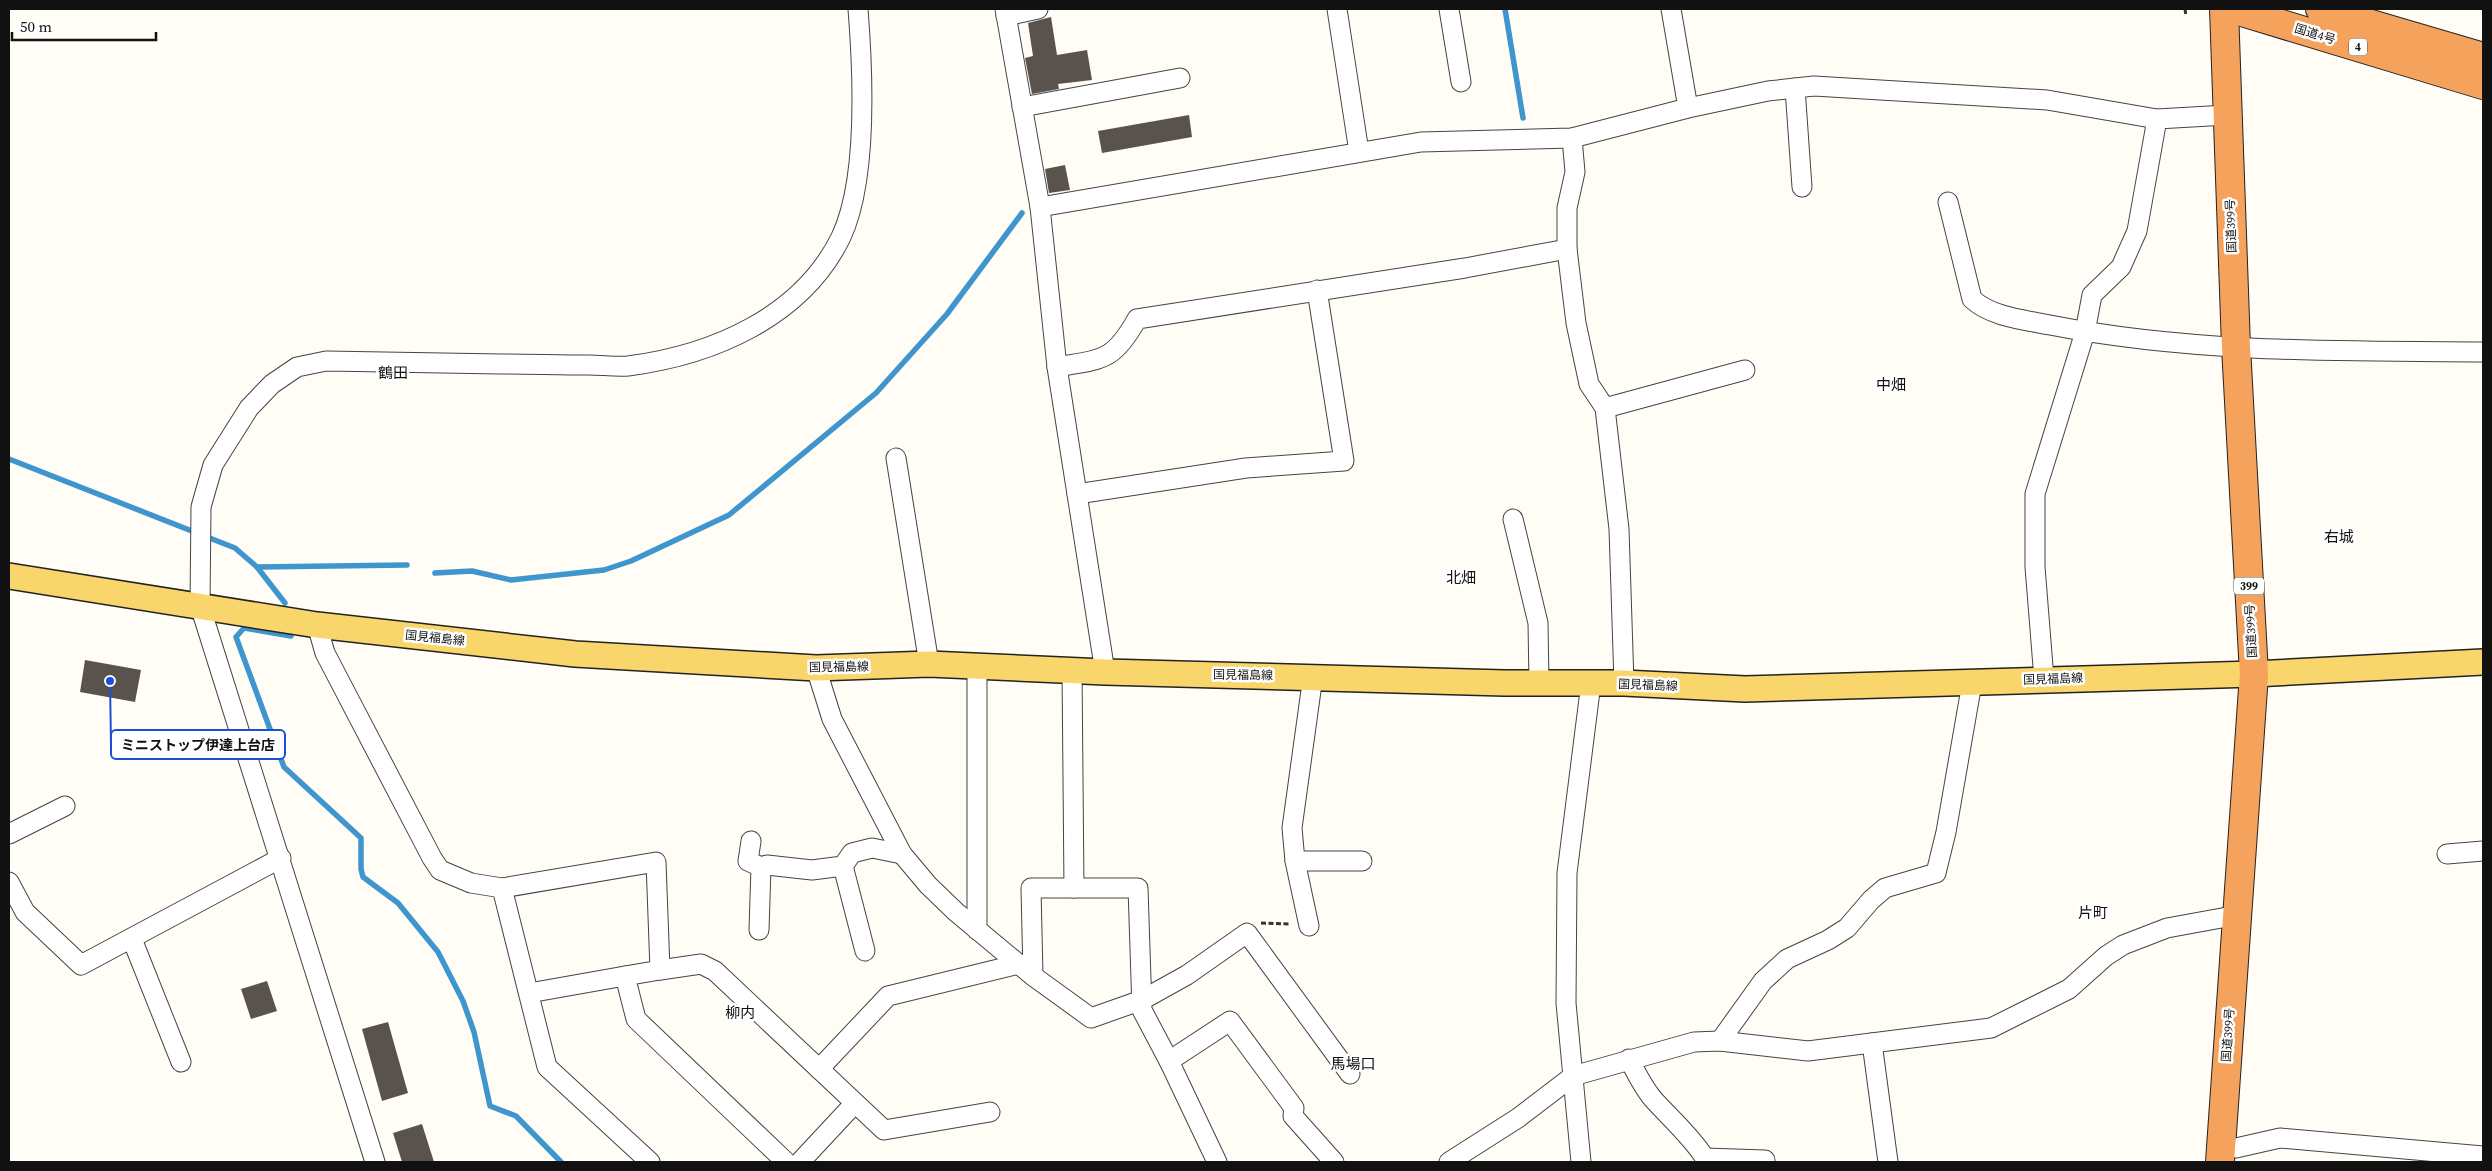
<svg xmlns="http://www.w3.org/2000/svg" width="2492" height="1171" viewBox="0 0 2492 1171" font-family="'Source Serif 4','Noto Sans JP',serif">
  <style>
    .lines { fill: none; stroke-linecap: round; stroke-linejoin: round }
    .stream { stroke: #3f96cf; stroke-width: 5.5 }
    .building { fill: #5a524d }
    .minor-casing { stroke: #444; stroke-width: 21 }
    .major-casing { stroke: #222; stroke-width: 28 }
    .highway-casing { stroke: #222; stroke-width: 30 }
    .path { stroke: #333; stroke-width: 3; stroke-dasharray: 5 2.5; stroke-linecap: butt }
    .minor { stroke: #fff; stroke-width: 19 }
    .major { stroke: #f9d66b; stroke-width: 25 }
    .highway { stroke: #f5a25d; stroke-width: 28 }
    .labels { text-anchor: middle; stroke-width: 5; stroke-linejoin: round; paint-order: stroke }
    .shield { fill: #fff; stroke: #585858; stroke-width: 1 }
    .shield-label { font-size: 11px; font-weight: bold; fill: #111 }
    .street-label { font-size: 12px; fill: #111; stroke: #fff }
    .quarter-label { font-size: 15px; fill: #111; stroke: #fff }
    .leader { fill: none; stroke: #1d4ed8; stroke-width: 2 }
    .callout-dot { fill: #1d4ed8; stroke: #fff; stroke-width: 2 }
    .callout { fill: #fff; stroke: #1d4ed8; stroke-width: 2 }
    .callout-label { font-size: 14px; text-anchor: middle; font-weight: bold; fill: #111 }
  </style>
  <rect width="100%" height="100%" fill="#fffdf5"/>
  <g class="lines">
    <!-- stream -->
    <g class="stream">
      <polyline points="1505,9 1523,118"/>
      <polyline points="9,459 235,548 257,567 285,603"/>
      <polyline points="257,567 407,565"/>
      <polyline points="435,573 472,571 511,580 604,570 631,561 729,515 876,393 947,314 1022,213"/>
      <polyline points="291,636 244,628 236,637 284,767 361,838 361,869 363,877 398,903 438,952 463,1001 474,1032 490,1106 516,1116 561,1162"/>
    </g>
  </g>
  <!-- building -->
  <g class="building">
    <polygon points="1051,17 1057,55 1087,50 1092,80 1058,84 1059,89 1032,94 1025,58 1033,56 1028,23"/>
    <polygon points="1189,115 1192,137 1102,153 1098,131"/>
    <polygon points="1065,165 1070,190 1049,193 1045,169"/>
    <polygon points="85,660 141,670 135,702 80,692"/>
    <polygon points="267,981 277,1011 251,1019 241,989"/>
    <polygon points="388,1022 408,1093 382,1101 362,1029"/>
    <polygon points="422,1124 434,1162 402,1162 393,1133"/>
  </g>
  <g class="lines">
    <!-- minor casing -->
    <g class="minor-casing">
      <g id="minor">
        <polyline points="1005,9 1040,207 1057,367 1105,672"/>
        <polyline points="1337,9 1359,152"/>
        <polyline points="1449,9 1461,82"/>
        <polyline points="1671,9 1688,108"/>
        <polyline points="1006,16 1038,9"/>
        <polyline points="1795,88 1802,187"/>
        <polyline points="1022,107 1180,78"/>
        <polyline points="1572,138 1575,172 1567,208 1567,249 1576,323 1589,384 1605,408 1619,529 1624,683"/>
        <path d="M1948,202L1972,299C1991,317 2025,320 2050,325C2192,353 2339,351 2483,352"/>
        <polyline points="1040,207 1421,142 1572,138 1688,108 1768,91 1814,86 2047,100 2157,119 2227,115"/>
        <path d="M1057,367C1102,359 1113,362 1137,319L1465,268L1567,249"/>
        <polyline points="1605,408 1745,370"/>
        <polyline points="896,458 929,664"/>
        <polyline points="1077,494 1246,468 1344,461 1317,290"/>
        <polyline points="1513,519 1538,623 1539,683"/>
        <polyline points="317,625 325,653 432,858 440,870 471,883 502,888 656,862 660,970 625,976 636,1019 786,1162"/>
        <polyline points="977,667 977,930"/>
        <polyline points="816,668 832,719 902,854 928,885 956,912 1033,976 1091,1018 1142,1000 1187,975 1247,933 1350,1074"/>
        <polyline points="1072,669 1074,888"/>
        <polyline points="2044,679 2035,567 2035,494 2085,332 2092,295 2121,267 2137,231 2157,119"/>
        <polyline points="9,834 65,806"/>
        <polyline points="751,841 748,861 761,867"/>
        <polyline points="2447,854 2483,851"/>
        <polyline points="1295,861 1362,861"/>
        <polyline points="843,866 865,951"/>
        <polyline points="9,882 25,912 81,965 281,858"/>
        <polyline points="502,888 547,1067 650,1162"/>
        <polyline points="1309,926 1295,861 1292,828 1313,676"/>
        <polyline points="759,930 761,867 767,865 812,870 843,866 852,853 872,848 902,854"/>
        <polyline points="132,939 181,1062"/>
        <polyline points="660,970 701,964 715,971 884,1130 990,1112"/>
        <polyline points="1033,976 1031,888 1138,888 1142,1010 1169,1061"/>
        <polyline points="529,993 625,976"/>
        <polyline points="1720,1041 1763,981 1787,959 1828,940 1847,928 1871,900 1885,888 1936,873 1946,832 1972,683"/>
        <polyline points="1872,1043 1888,1162"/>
        <path d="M1629,1059C1636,1073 1643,1087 1653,1099C1671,1119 1690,1135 1705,1158L1765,1160V1162"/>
        <polyline points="819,1069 888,996 1019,964"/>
        <polyline points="2236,1148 2280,1138 2483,1156"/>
        <path d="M375,1162L200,606L201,507L213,465L249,408L272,384L297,367L326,361C384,362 442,363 501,364C530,364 559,365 589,365C601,365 616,367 628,366C713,355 802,317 841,237C868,180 863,72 858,9"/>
        <polyline points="800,1162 855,1103"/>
        <polyline points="1217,1162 1169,1061 1230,1021 1294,1108 1293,1116 1334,1162"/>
        <polyline points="1449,1162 1518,1118 1573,1076 1694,1042 1720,1041 1808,1051 1991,1028 2069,989 2106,956 2123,945 2167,928 2238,915"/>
        <polyline points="1581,1162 1566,1003 1567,873 1591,683"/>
      </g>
    </g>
    <!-- major casing -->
    <g class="major-casing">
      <polyline id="major" points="9,576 317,625 575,654 816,668 929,664 1105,672 1504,683 1624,683 1745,689 2254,674 2483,662"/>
    </g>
    <!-- highway casing -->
    <g class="highway-casing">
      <g id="highway">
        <polyline points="2232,9 2483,85"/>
        <polyline points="2320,9 2483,57"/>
        <polyline points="2220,1162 2254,674 2236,347 2224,9"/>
      </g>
    </g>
    <!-- path -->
    <g class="path">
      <polyline points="2185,9 2186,16"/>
      <polyline points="1261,923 1290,924"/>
    </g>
    <!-- minor -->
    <use href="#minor" class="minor"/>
    <!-- major -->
    <use href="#major" class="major"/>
    <!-- highway -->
    <use href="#highway" class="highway"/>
  </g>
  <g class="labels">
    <!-- shield labels -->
    <g class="shield">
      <rect x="2349" y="38.5" width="18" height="17" rx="4"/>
      <rect x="2234" y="577.5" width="30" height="17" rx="4"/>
    </g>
    <g class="shield-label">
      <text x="2358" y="51">4</text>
      <text x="2249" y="590">399</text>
    </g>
    <!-- street labels -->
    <g class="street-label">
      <text transform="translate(2315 34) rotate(17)" y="4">国道4号</text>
      <text transform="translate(2231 226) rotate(-92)" y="4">国道399号</text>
      <text transform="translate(2251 631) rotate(-93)" y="4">国道399号</text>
      <text transform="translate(435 638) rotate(6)" y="4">国見福島線</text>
      <text transform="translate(839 667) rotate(-1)" y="4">国見福島線</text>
      <text transform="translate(1243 675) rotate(1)" y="4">国見福島線</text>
      <text transform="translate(2053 679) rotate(-2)" y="4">国見福島線</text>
      <text transform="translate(1648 685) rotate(2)" y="4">国見福島線</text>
      <text transform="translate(2228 1035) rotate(-86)" y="4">国道399号</text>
    </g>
    <!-- quarter labels -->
    <g class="quarter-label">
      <text x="393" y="378">鶴田</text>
      <text x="1891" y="390">中畑</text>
      <text x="2339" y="542">右城</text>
      <text x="1461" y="583">北畑</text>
      <text x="2093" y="918">片町</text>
      <text x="740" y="1018">柳内</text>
      <text x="1353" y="1069">馬場口</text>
    </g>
  </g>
  <!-- callouts -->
  <path class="leader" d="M110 681L111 745"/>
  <circle class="callout-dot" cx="110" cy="681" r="5"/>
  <rect class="callout" x="111" y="730" width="174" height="29" rx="5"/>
  <g class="callout-label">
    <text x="198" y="750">ミニストップ伊達上台店</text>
  </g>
  <!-- border -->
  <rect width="2492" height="1171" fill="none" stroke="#111111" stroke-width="20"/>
  <!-- scale -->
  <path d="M12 32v8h144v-8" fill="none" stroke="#111111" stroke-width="2.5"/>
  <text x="20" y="32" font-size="15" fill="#111111" stroke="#ffffff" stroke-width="4" paint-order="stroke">50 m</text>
</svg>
